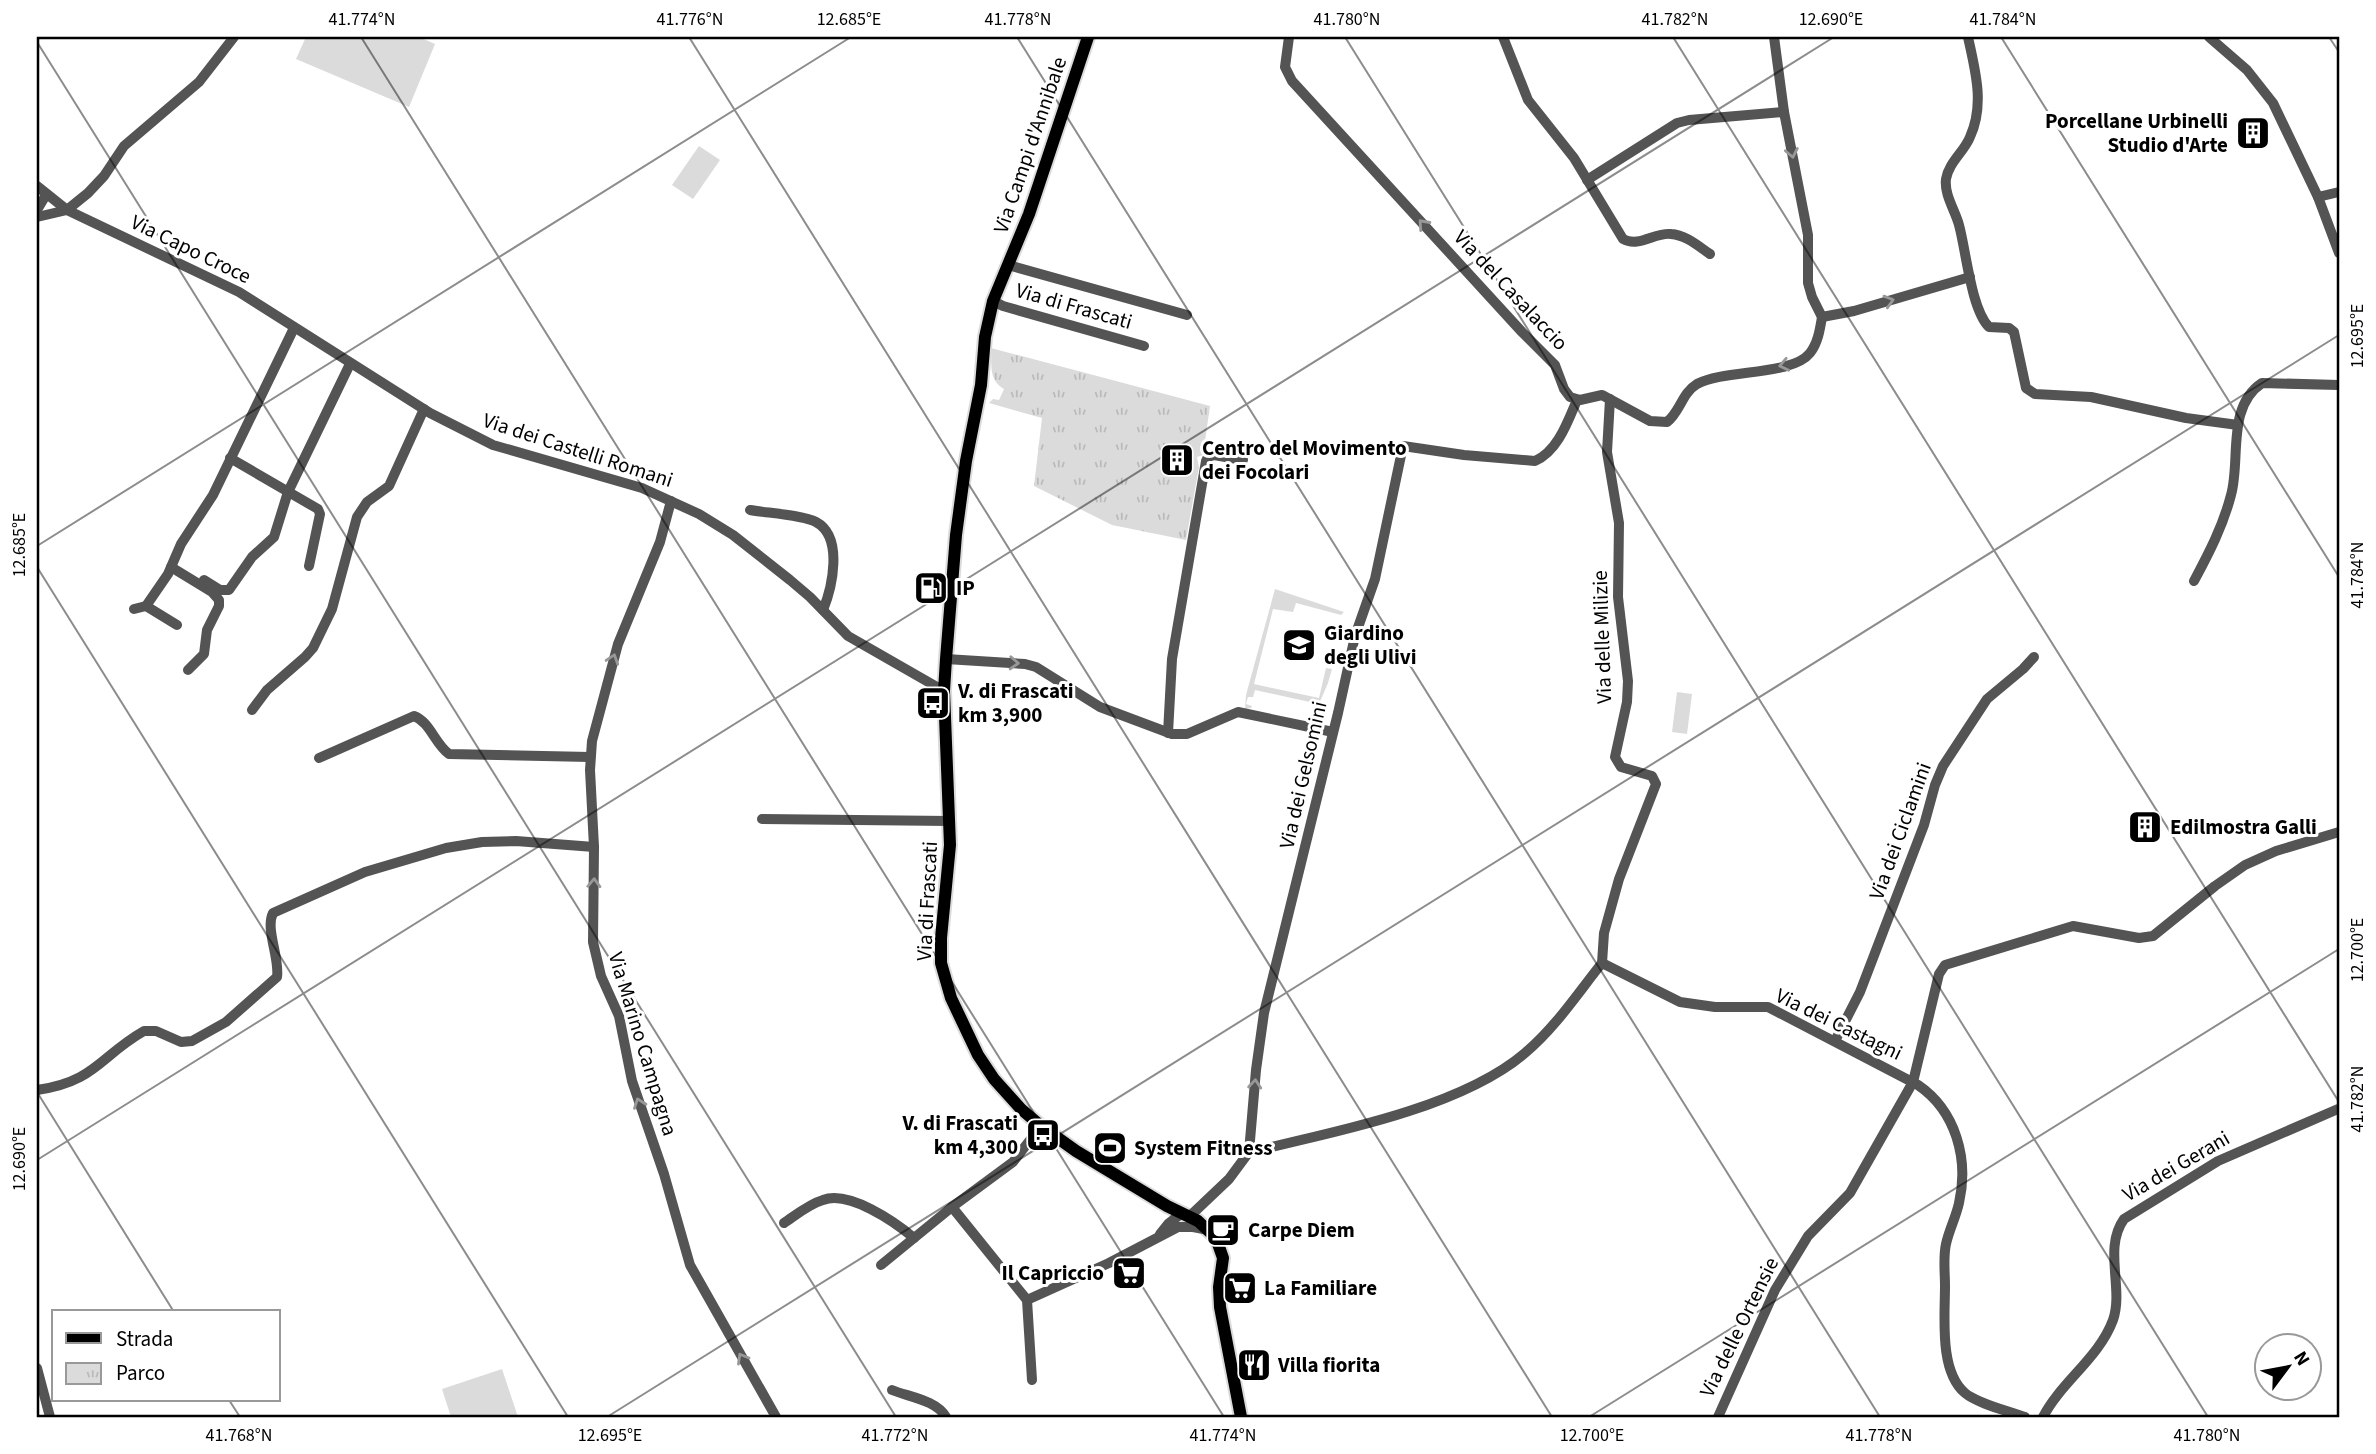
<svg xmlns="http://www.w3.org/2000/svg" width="2376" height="1454" viewBox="0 0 2376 1454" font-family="'Source Sans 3',sans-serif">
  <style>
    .green { fill: #dbdbdb }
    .park { fill: url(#park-tufts) }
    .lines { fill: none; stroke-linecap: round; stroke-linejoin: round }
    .major-casing { stroke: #dbdbdb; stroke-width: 16 }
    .minor { stroke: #545454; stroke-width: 10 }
    .major { stroke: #000; stroke-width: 12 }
    .oneway { stroke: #989898 }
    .ticks { fill: none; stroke: #000; stroke-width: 2; stroke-opacity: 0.45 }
    .labels { text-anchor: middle; stroke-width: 6; stroke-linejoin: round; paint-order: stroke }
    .poi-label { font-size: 21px; font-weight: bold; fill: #000; stroke: #fff; text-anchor: start }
    .street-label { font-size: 21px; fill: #000; stroke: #fff }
    .neatline { fill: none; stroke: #000; stroke-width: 2.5 }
    .ticks-label { font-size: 18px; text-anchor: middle; fill: #000 }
  </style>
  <defs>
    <pattern id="park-tufts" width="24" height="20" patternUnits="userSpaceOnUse" patternTransform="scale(1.75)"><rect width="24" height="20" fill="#dbdbdb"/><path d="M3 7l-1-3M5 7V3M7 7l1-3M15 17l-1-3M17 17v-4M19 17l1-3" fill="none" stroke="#bababa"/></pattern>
  </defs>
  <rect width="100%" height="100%" fill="#fff"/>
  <!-- green -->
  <g class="green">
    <polygon points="306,37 419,37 435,44 409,107 296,59"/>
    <polygon points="699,146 720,160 693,199 672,185"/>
    <polygon points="1275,589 1344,612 1341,615 1296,603 1293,612 1273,609 1254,684 1319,698 1326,668 1332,669 1328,683 1319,704 1255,690 1253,697 1248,697 1246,704 1252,706 1251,708 1245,709 1246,695"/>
    <polygon points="1677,692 1692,694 1687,734 1672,732"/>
    <polygon points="502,1369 518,1417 451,1417 442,1389"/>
  </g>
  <!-- park -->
  <path class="park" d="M991,348L1210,406L1203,455L1197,457L1199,467L1186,540L1112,525L1034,486L1042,418L989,403L993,399L999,400L1004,389C988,380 992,364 991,348Z"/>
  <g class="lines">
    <!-- major casing -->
    <g class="major-casing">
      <polyline id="major" points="1088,37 1029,214 993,301 985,337 981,385 966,461 956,535 946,659 944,691 950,845 941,938 941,963 951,998 978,1055 994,1079 1021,1109 1041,1126 1076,1151 1167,1206 1198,1221 1216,1238 1223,1258 1219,1287 1220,1307 1241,1417"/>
    </g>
    <!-- minor -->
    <g class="minor">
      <path d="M1289,37L1285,67L1292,81L1522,332L1555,365L1564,389L1570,397L1580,400L1602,395L1650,421L1667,422C1680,412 1682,393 1697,384C1725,369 1792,376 1810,353C1818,343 1820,329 1822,317"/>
      <path d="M1503,37L1528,100L1574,158L1623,239C1639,248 1655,232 1671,234C1686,235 1698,246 1710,254"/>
      <polyline points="1774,37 1784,112 1808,235 1808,283 1812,297 1822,317"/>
      <path d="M1968,37C1975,70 1985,104 1970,137C1964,152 1949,162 1946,179C1944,195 1955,210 1959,225C1966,250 1971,309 1989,327L2009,328L2014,332L2026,388L2035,394L2091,397L2186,418L2238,425"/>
      <polyline points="2209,37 2247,70 2273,103 2318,197 2339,253"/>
      <polyline points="1587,180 1677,123 1689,120 1784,112"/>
      <polyline points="37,186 67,210 239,292 430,413 493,445 642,488 699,514 733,535 790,580 810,597 848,636 944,691"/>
      <polyline points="2318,197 2339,192"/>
      <polyline points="37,210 46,195"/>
      <polyline points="37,217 67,210 88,193 104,176 124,146 199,82 234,37"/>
      <polyline points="1008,265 1187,315"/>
      <polyline points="993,301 1003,306 1144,346"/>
      <polyline points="1822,317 1854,311 1970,277"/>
      <polyline points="230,458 318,509 320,514 309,566"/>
      <polyline points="671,501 660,542 618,644 592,741 590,770 594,847 593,942 601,976 619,1016 632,1081 664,1174 690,1265 776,1417"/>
      <path d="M750,510C767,513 803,515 816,522C844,537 832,588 823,610"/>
      <polyline points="171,567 212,592 219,600 219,606 207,630 204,654 188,670"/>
      <polyline points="204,580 220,590 229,590 252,557 274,537 288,492 350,364"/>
      <path d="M2194,581C2209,553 2223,526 2231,495C2241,460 2226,407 2262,383L2339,385"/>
      <polyline points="134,609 146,606"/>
      <polyline points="177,625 146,606 168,574 181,544 213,495 294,328"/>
      <polyline points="946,659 1025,664 1036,667 1100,707 1172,734 1187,734 1238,712 1333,732"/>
      <polyline points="252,710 267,690 305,657 313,648 332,609 357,517 367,502 389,486 424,409"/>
      <polyline points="1168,733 1172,659 1206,461 1208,457 1214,455 1243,460"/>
      <path d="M319,758L414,716C430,722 435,744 449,754L590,757"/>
      <polyline points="762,819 950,821"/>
      <polyline points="1602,963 1604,933 1619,879 1656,784 1652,776 1621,767 1615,757 1627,702 1628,681 1618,597 1619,523 1607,452 1610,399"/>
      <polyline points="1835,1041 1860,992 1924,825 1935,785 1943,766 1987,699 2023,669 2034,657"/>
      <path d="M37,1090C95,1082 100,1056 144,1031H156L181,1042L192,1041L226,1022L277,977C280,958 265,929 273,913L365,872L446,848L482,842L516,841L594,847"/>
      <path d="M1249,1152C1331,1133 1461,1108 1525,1053C1555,1028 1578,993 1602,963L1680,1002L1715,1007H1768L1918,1085C1956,1111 1969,1159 1959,1203C1956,1217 1949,1230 1946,1244C1943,1257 1945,1272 1945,1286C1945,1317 1939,1371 1965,1393C1978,1404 2009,1411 2025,1417"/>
      <polyline points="952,1207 1027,1300 1032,1380"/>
      <path d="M1190,1216L1229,1179L1249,1152L1256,1070L1264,1013L1338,713L1355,636L1375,579L1403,446L1464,455L1535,461C1558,451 1568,421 1577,400"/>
      <path d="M784,1223C796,1215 809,1204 823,1200C849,1190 895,1222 914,1238"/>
      <polyline points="1160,1234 1168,1224 1182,1213"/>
      <polyline points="881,1265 952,1207 1013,1162 1041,1126"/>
      <polyline points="1027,1300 1109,1263 1178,1227 1193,1227 1209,1230"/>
      <polyline points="37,1368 50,1417"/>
      <path d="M892,1390C909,1397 936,1400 946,1417"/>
      <polyline points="1718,1417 1775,1290 1808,1236 1850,1193 1913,1082 1939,974 1945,965 2073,926 2139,938 2153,936 2215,886 2245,865 2276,851 2339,832"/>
      <path d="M2043,1417C2061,1382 2099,1358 2113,1320C2124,1289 2103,1248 2124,1219L2218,1161L2338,1109"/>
    </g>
    <!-- major -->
    <use href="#major" class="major"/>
  </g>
  <!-- one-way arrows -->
  <defs><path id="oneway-chevron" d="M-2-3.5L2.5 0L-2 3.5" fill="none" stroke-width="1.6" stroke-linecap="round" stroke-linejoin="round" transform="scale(1.75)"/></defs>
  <g class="oneway">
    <use href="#oneway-chevron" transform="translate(1792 153) rotate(79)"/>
    <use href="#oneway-chevron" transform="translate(1423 224) rotate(-132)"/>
    <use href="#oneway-chevron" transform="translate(1889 301) rotate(-16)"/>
    <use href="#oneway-chevron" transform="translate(1784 365) rotate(168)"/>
    <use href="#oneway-chevron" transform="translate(613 659) rotate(-72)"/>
    <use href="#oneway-chevron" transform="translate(1014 663) rotate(3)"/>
    <use href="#oneway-chevron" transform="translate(594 883) rotate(-88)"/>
    <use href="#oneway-chevron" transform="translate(1255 1084) rotate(-85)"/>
    <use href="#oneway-chevron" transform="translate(639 1103) rotate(-110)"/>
    <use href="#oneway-chevron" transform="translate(742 1358) rotate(-120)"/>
  </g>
  <!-- ticks -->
  <path class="ticks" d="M361,37L1224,1417M689,37L1552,1417M1017,37L1880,1417M1345,37L2208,1417M1673,37L2339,1102M2001,37L2339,577M2329,37L2339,52M37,42L896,1417M37,546L851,37M37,567L568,1417M37,1092L174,1312M37,1160L1834,37M229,1400L240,1417M607,1417L2339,335M1589,1417L2339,949"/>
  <!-- icons -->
  <defs>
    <g id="building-square" transform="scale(1.75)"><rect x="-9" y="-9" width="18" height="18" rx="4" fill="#000" stroke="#fff"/><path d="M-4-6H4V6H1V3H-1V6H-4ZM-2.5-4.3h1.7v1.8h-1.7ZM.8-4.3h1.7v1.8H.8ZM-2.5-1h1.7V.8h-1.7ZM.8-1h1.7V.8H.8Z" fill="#fff"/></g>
    <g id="fuel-square" transform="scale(1.75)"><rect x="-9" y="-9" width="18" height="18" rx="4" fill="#000" stroke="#fff"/><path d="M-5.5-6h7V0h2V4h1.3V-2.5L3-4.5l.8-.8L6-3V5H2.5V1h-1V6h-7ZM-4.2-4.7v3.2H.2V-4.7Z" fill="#fff"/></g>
    <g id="school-square" transform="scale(1.75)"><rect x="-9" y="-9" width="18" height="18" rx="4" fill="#000" stroke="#fff"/><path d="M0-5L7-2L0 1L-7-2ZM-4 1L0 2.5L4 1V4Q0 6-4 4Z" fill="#fff"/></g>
    <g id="bus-square" transform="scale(1.75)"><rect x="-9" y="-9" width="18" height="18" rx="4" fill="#000" stroke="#fff"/><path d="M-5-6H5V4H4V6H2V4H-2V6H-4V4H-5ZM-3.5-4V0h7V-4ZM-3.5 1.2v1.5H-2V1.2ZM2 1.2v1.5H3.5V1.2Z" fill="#fff"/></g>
    <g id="stadium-square" transform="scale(1.75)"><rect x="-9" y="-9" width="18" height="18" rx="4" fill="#000" stroke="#fff"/><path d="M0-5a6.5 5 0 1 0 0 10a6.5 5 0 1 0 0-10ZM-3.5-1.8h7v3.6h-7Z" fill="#fff"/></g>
    <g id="cafe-square" transform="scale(1.75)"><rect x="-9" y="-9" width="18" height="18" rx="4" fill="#000" stroke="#fff"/><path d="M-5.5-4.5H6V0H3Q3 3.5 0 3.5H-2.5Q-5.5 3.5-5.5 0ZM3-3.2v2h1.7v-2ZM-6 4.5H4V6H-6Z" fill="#fff"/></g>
    <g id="supermarket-square" transform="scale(1.75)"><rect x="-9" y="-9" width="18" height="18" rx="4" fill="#000" stroke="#fff"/><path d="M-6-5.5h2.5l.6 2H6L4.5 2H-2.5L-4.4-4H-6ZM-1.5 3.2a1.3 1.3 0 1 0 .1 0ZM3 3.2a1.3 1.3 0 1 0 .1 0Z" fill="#fff"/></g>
    <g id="restaurant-square" transform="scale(1.75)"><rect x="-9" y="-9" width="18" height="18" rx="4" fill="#000" stroke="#fff"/><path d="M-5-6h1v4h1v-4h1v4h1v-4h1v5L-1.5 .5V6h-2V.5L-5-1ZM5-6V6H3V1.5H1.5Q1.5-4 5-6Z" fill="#fff"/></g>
  </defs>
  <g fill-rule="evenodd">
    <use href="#building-square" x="2253" y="133"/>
    <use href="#building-square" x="1177" y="460"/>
    <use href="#fuel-square" x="931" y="588"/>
    <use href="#school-square" x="1299" y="645"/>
    <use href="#bus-square" x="933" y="703"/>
    <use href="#building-square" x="2145" y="827"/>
    <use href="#bus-square" x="1043" y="1135"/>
    <use href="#stadium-square" x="1110" y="1148"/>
    <use href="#cafe-square" x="1223" y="1230"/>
    <use href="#supermarket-square" x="1129" y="1273"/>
    <use href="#supermarket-square" x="1240" y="1288"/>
    <use href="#restaurant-square" x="1254" y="1365"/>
  </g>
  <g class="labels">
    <!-- poi labels -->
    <g class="poi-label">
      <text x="2228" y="128" text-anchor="end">Porcellane Urbinelli<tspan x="2228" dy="24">Studio d'Arte</tspan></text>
      <text x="1202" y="455">Centro del Movimento<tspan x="1202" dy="24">dei Focolari</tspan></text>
      <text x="956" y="595">IP</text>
      <text x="1324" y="640">Giardino<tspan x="1324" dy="24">degli Ulivi</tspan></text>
      <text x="958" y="698">V. di Frascati<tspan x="958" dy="24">km 3,900</tspan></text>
      <text x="2170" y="834">Edilmostra Galli</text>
      <text x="1018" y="1130" text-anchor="end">V. di Frascati<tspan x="1018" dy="24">km 4,300</tspan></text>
      <text x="1134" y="1155">System Fitness</text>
      <text x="1248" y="1237">Carpe Diem</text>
      <text x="1104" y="1280" text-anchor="end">Il Capriccio</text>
      <text x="1264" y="1295">La Familiare</text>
      <text x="1278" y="1372">Villa fiorita</text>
    </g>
    <!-- street labels -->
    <g class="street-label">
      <text transform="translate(1030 145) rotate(-71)" y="7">Via Campi d'Annibale</text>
      <text transform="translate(191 249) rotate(26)" y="7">Via Capo Croce</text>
      <text transform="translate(1511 290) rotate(47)" y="7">Via del Casalaccio</text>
      <text transform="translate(1074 306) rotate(16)" y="7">Via di Frascati</text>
      <text transform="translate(578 450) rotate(18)" y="7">Via dei Castelli Romani</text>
      <text transform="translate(1602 637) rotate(-92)" y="7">Via delle Milizie</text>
      <text transform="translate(1303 775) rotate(-77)" y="7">Via dei Gelsomini</text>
      <text transform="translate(1900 831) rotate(-70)" y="7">Via dei Ciclamini</text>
      <text transform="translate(927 901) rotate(-87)" y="7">Via di Frascati</text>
      <text transform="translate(1839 1024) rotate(26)" y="7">Via dei Castagni</text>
      <text transform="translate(643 1044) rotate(73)" y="7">Via Marino Campagna</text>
      <text transform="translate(2176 1166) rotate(-30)" y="7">Via dei Gerani</text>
      <text transform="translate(1739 1327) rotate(-64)" y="7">Via delle Ortensie</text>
    </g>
  </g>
  <!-- border -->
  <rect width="2376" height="1454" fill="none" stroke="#ffffff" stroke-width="77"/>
  <!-- legend -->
  <rect x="52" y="1310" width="228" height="91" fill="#ffffff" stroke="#999999" stroke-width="2"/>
  <rect x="66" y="1333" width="35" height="10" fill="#000000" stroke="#999999" stroke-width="2"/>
  <text x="116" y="1346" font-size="21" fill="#000000">Strada</text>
  <rect x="66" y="1363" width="35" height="21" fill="url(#park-tufts)" stroke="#999999" stroke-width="2"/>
  <text x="116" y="1380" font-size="21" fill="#000000">Parco</text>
  <!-- north arrow -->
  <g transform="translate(2288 1367) rotate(58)"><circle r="33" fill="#ffffff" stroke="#999999" stroke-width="2"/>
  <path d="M0-5L12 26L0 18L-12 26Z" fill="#000000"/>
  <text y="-10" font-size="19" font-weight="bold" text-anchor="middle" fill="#000000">N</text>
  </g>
  <rect x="38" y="38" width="2300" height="1378" class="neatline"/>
  <g class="ticks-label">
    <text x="362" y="25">41.774°N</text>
    <text x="690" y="25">41.776°N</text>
    <text x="849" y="25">12.685°E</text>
    <text x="1018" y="25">41.778°N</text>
    <text x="1347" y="25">41.780°N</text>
    <text x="1675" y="25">41.782°N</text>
    <text x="1831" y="25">12.690°E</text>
    <text x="2003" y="25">41.784°N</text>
    <text transform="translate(2357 336) rotate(-90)" y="6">12.695°E</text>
    <text transform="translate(19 545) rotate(-90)" y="6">12.685°E</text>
    <text transform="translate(2357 575) rotate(-90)" y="6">41.784°N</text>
    <text transform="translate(2357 950) rotate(-90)" y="6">12.700°E</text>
    <text transform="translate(2357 1099) rotate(-90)" y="6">41.782°N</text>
    <text transform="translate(19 1159) rotate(-90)" y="6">12.690°E</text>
    <text x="239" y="1441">41.768°N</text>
    <text x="610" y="1441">12.695°E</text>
    <text x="895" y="1441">41.772°N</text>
    <text x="1223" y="1441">41.774°N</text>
    <text x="1592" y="1441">12.700°E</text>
    <text x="1879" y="1441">41.778°N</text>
    <text x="2207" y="1441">41.780°N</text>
  </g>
</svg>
